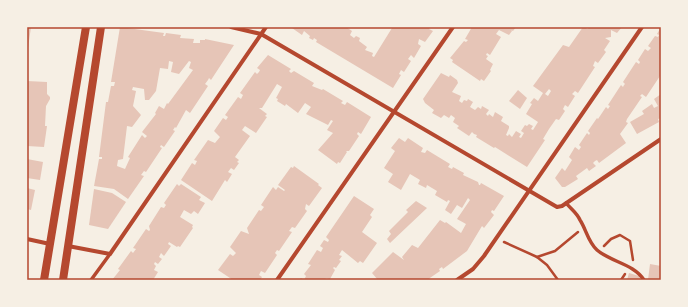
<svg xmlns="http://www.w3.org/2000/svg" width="688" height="307" viewBox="0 0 688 307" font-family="'Source Sans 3',sans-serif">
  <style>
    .building { fill: #e6c5b7; fill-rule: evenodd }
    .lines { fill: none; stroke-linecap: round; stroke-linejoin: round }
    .path { stroke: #b5482f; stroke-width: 2.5 }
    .pedestrian { stroke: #b5482f; stroke-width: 3.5 }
    .minor { stroke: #b5482f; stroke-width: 4 }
    .secondary { stroke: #b5482f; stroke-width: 8 }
    .neatline { fill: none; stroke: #b5482f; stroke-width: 1.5 }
  </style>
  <rect width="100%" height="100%" fill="#f6efe4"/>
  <!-- building -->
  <g class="building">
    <polygon points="27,27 31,27 28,48 27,48"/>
    <path d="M120,27L164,33L163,36H165L166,33L181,35L180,38L194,39L193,43H200V40H205V39L234,45L211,80L209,78L208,80L205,84L208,86L190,113L186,110L176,128L175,127L173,130L175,131L164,147L161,145L160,147L162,148L146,172L144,171L141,175L144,176L128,199L114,189L94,186L99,159H102V157H99L106,102H108L111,86H114L115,82H111ZM169,61L173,62L171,72L179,74L189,61L191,62L189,68L193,70L168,104L167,103L164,109L159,106L155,113L156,114L142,132L147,136L145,138L142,135L128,157L130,158L125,169L117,166L118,160L123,159L127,126L132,127L141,115L133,106L136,91L132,90L133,87L144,89L145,100H149L156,91L160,68L168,69Z"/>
    <polygon points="293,27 346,27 352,31 350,35 354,38 356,36 360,38 359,41 367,47 365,50 373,53 372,56 374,57 392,28 430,27 429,29 433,31 425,42 419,39 418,44 421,46 414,58 411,55 408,59 411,61 404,72 401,70 399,74 401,75 393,88 316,42 317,40 314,38 313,40 309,38 310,36 304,31 302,35 292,28"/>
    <polygon points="472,27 516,27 513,31 511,30 512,31 509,35 499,30 496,34 501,37 490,55 487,53 486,55 488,56 486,59 493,64 490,70 491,71 484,81 481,79 480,81 452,62 453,60 450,58 464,41 466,42 468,40 465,39"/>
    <path d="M583,27L588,29L589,27H622L617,33L611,30V37L605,38L610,41L604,50L606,52L598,63L595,61L593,66L595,67L578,93L575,91L572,94L575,96L568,107L565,105L563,109L565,111L559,120L556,119L549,129L543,139L545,140L527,167L495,147L494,148L476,137L477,135L474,134L472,132L469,136L457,128L459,126L453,122L455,118L451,115L449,118L444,115L441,118L432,113L434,110L425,103L423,99L441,73L449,77L450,75L457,80L458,83L452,92L461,96L459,101L462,103L464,100L467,101L468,99L473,102L470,107L475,110L478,107L481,109L482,106L489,110L486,114L488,116L489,114L493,117L495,112L503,117L501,121L509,126V128L506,135L508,136L509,134L512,137L516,131L521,134L519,137L521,138L524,133L521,131L525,125L527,126L529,124L533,126L531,129L533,130L538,122L526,114L532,104L530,103L534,98L538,101L543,93L533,86L563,45L569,47ZM549,89L551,91L548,96L545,94Z"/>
    <polygon points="661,27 661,77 660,76 646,97 642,94 640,96 642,97 627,119 626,122 628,123 620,134 626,143 599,163 597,160 595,161 593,163 596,166 589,171 587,168 576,176 578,179 565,187 562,187 555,178 562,168 565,171 572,160 569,157 575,147 579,150 581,147 579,145 587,133 589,135 590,133 588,131 597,118 598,119 606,107 608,109 610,106 608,105 621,85 623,87 624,85 625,84 623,82 636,62 639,64 640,62 638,60 645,49 648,51 651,48 648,46 655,36 658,37 659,35 657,34"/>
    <polygon points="268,55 291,69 289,71 291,73 294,71 314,83 312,86 322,90 323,89 343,101 341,103 345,105 347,102 371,117 361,134 358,132 357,134 359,136 349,151 346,151 347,152 340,163 338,162 337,164 318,150 333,133 327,130 333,121 331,120 328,125 306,114 311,107 305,103 298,113 286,104 285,106 277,101 278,99 276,98 282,87 277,84 262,108 259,108 267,114 265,116 267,117 256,133 245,126 242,130 250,136 235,157 239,160 237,162 239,163 234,170 231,168 228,172 232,174 227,182 225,180 212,201 181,180 192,163 195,165 197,161 194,160 208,140 215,143 220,137 214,131 223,118 226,120 228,117 225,115 238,97 241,99 243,95 240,93 255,72 257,74 259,72 260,70 257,68"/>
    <polygon points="27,81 47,82 47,94 50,97 50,99 46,106 45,126 47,126 44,147 27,146"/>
    <polygon points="518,90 527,98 520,109 509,101"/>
    <polygon points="661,94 661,118 658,119 659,122 637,134 630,122 644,114 642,111 652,104 654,108 658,106 654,99"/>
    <polygon points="399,138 405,142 408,138 423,148 421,152 425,153 427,150 450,164 448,167 452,169 453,167 464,173 463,175 478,182 479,185 480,185 481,183 504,196 494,211 492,210 491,212 494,215 484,228 482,226 467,251 443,269 442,267 439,269 440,271 427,280 378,280 372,273 393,252 404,260 402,257 412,245 418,248 440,220 445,223 446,222 461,233 466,224 457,219 470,200 468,198 462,208 457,205 451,214 445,210 450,201 448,200 447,202 435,195 437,191 427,185 426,188 418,184 420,180 410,174 401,190 388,182 393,174 384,168 395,151 391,148"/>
    <polygon points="27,159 43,162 40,180 27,178"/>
    <polygon points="294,166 319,184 318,185 322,188 309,206 306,204 305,209 307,211 295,228 292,227 289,231 292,232 279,251 277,250 275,253 277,255 265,273 261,271 259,275 262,277 260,280 233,280 218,270 230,254 233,256 236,253 230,247 241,231 249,234 247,228 259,210 261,211 264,207 261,205 273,187 276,190 278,187 284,191 285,190 278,185 291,167 293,168"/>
    <polygon points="177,184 179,186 181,184 201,197 199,200 205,203 198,214 194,211 191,214 184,210 180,217 193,225 192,227 193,228 180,247 178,246 177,247 169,242 168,244 171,246 164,256 161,253 159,257 162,259 158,264 155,262 154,264 156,266 154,270 158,272 153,280 112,280 120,270 118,269 131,251 133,253 136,249 133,248 146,229 149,231 150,230 149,226 161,207 164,208 166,205 164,203"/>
    <polygon points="27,188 35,190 31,210 27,209"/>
    <polygon points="94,189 112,193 126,202 108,229 89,225"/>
    <polygon points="354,196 374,209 370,215 372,217 362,232 377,243 363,263 360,261 358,263 342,250 339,255 342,256 339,260 341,261 336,268 334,267 333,268 335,270 330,279 325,278 328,280 299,280 301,278 304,280 306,276 304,274 311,265 308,264 317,250 321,252 323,248 320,246 324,240 328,242 329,240 326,237"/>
    <polygon points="416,201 427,208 390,243 387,239 391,234 389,231 408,212 406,210"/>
    <polygon points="650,264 661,266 661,280 648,280"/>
    <polygon points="629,273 639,276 641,280 627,280"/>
  </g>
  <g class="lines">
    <!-- path -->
    <g class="path">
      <polyline points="504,242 537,257 547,265 558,280"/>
      <polyline points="604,246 611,239 620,235 630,241 633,260"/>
      <polyline points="537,257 555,251 578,232"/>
      <polyline points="621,280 625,274"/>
    </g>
    <!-- pedestrian -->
    <g class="pedestrian">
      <path d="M566,203C571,209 577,213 580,220C586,229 588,242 597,250C611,262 634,264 644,280"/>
      <polyline points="91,280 110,254"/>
    </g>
    <!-- minor -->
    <g class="minor">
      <polyline points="231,27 261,34 557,207 562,206 661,139"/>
      <polyline points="27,239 50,244"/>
      <polyline points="68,246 110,254 266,27"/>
      <polyline points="277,280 453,27"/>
      <polyline points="457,280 473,269 484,256 642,27"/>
    </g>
    <!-- secondary -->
    <g class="secondary">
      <polyline points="44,280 86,27"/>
      <polyline points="63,280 101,27"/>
    </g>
  </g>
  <!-- border -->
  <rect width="688" height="307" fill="none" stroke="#f6efe4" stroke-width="56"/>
  <rect x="28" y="28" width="632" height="251" class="neatline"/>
</svg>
